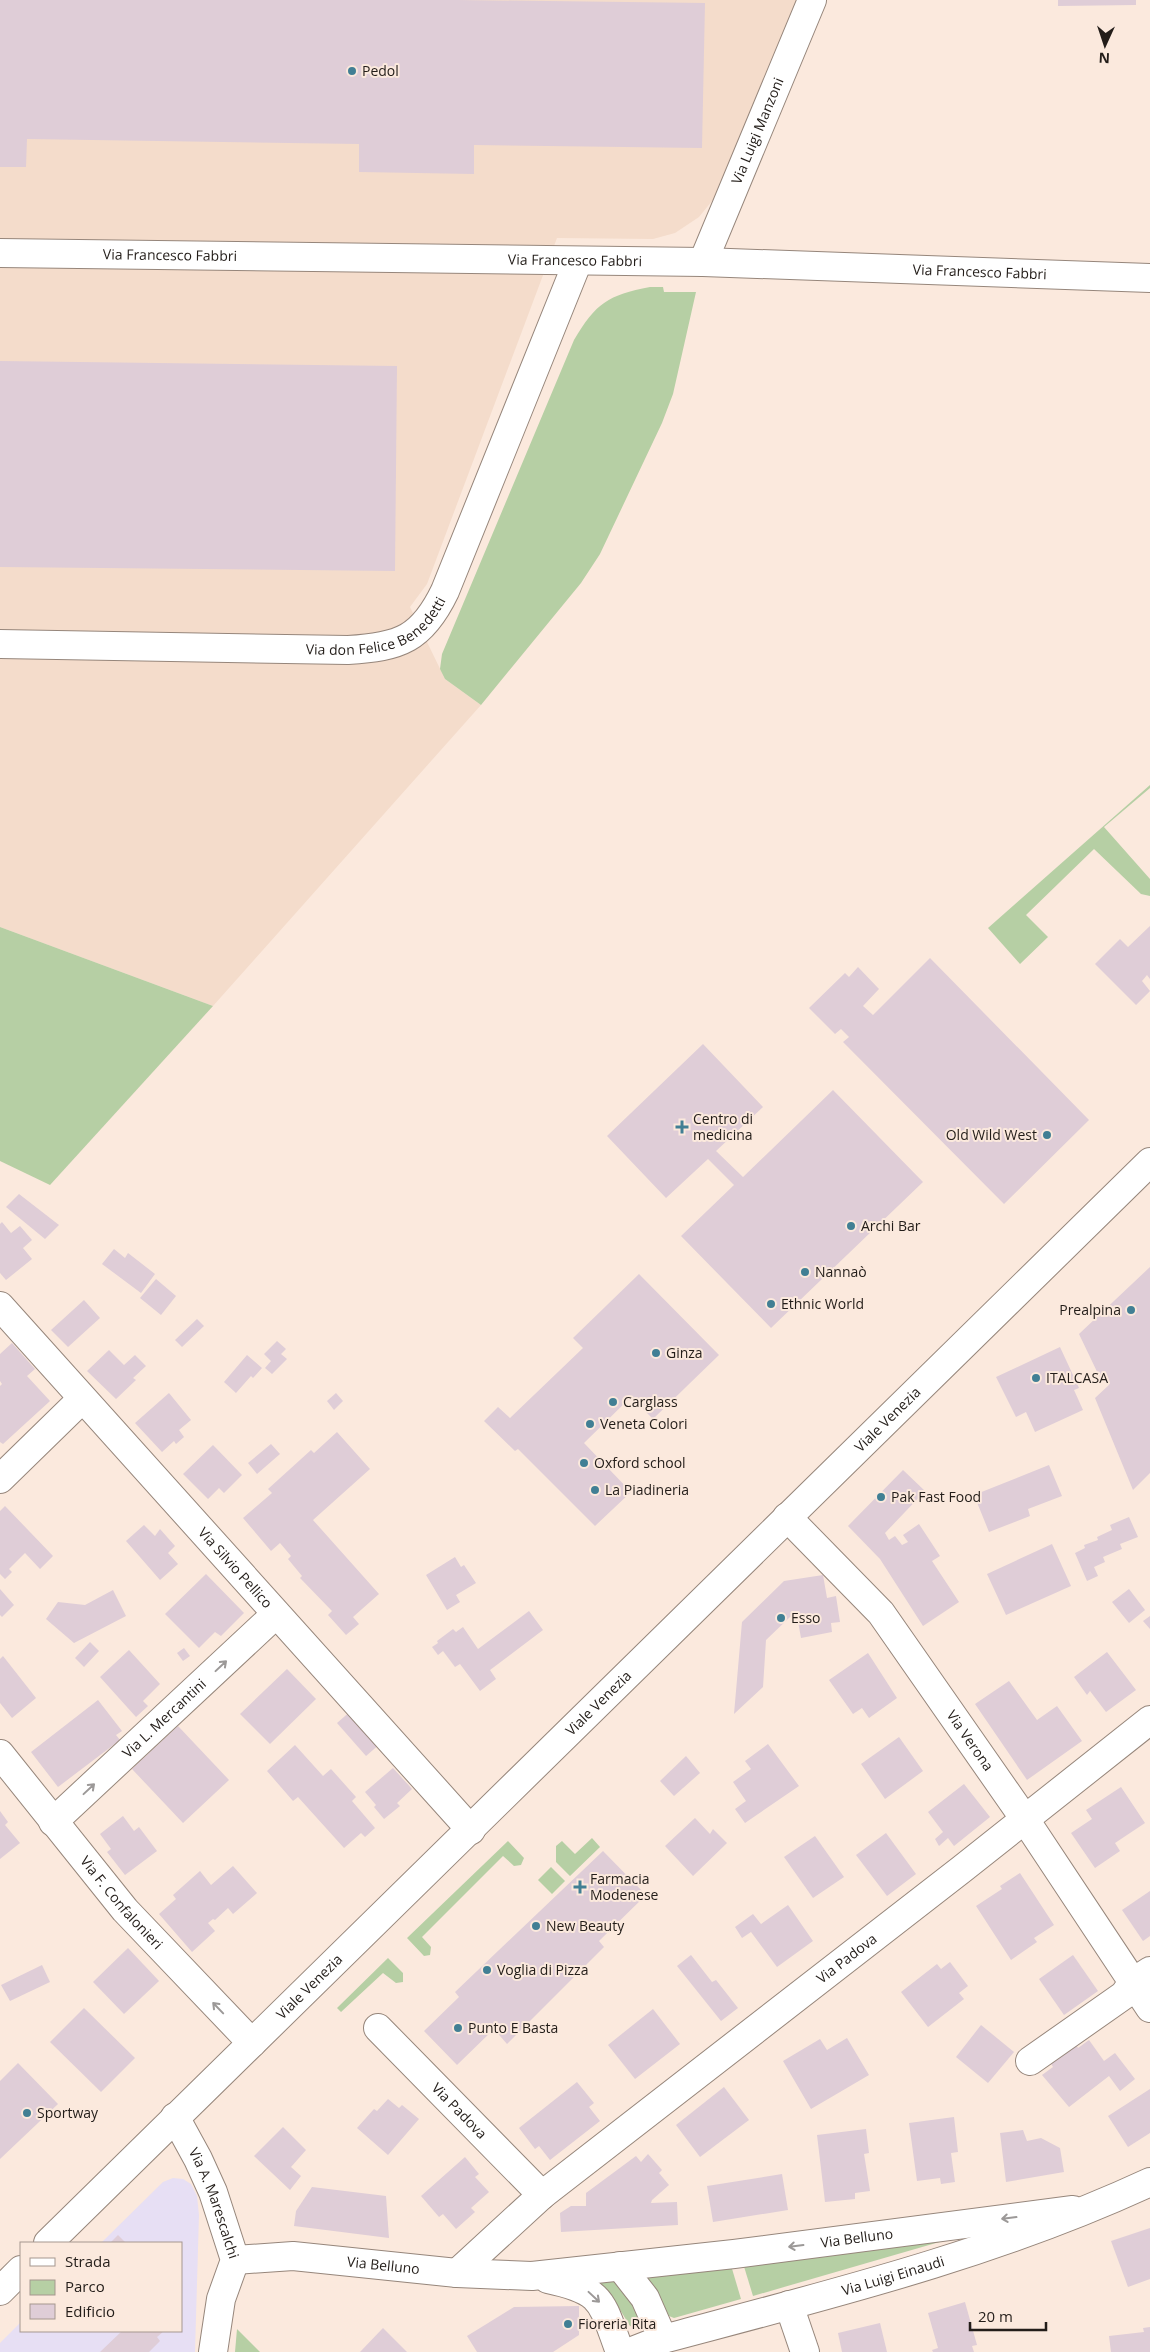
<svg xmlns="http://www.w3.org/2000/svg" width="1150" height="2352" viewBox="0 0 1150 2352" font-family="'Open Sans',sans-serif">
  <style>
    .commercial { fill: #e7dff4 }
    .built { fill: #f4dccb }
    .green { fill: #b6cfa4 }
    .building { fill: #dfcdd7 }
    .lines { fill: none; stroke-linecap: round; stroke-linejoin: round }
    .minor-casing { stroke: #96867b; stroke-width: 30 }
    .tertiary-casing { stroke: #96867b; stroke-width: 30 }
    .primary-casing { stroke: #96867b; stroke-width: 30 }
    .minor { stroke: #fff; stroke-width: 28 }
    .tertiary { stroke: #fff; stroke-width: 28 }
    .primary { stroke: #fff; stroke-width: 28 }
    .oneway { stroke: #9c9998 }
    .poi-dot { fill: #417f94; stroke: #fbe9dd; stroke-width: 2 }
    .labels { text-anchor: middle; stroke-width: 4; stroke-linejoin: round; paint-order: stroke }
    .poi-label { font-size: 14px; fill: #231d19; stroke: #fbe9dd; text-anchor: start }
    .street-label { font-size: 14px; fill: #231d19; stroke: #fbe9dd }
  </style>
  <rect width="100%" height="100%" fill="#fbe9dd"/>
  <!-- commercial -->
  <polygon class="commercial" points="173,2178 183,2179 191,2184 197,2196 199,2215 195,2352 0,2352 0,2343 21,2322 21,2331 181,2331 181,2243 101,2243 163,2182"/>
  <!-- built -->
  <polygon class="built" points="0,0 797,0 716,196 699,217 675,233 653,239 557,238 427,584 410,607 445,679 481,705 213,1006 0,927"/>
  <!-- green -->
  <g class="green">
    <path d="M650,287H663L664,292H696L673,394L662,423L600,554L581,583L481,705L445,679L440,669L442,654L574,340C596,303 608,295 650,287Z"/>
    <polygon points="1150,785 1150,788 1104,827 1150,879 1150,896 1141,894 1094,849 1026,915 1048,937 1020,964 988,928"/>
    <polygon points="0,927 213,1006 50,1185 0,1161"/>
    <polygon points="592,1838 600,1847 570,1876 556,1862 556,1846 562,1841 575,1854"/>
    <polygon points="508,1841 524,1858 521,1865 514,1866 503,1856 422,1937 431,1947 430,1955 424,1956 407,1938"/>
    <polygon points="551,1867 565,1881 552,1894 538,1880"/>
    <polygon points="388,1958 403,1973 403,1982 396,1983 383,1973 341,2012 337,2008"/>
    <polygon points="967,2234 753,2296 742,2260"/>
    <polygon points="730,2262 741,2299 674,2318 669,2316 646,2275"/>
    <polygon points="603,2279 620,2282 642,2319 636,2328 630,2326 614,2300 601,2284"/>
    <polygon points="237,2329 260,2352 235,2352"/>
  </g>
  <!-- building -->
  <g class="building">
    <polygon points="0,0 458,0 705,3 702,148 474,145 474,174 359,172 359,144 27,139 26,167 0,167"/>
    <polygon points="1058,0 1136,0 1136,5 1058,6"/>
    <polygon points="0,361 397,366 395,571 0,567"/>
    <polygon points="1150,926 1150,979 1147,975 1142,981 1150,991 1136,1005 1095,964 1120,939 1128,947"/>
    <polygon points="930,958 1089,1120 1004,1204 843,1042 849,1037 841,1029 835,1034 809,1008 845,973 849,977 858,967 879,989 863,1006 873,1015"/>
    <polygon points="703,1044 763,1107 716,1151 743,1177 833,1090 923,1182 771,1328 681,1236 734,1185 708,1159 666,1198 607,1136"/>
    <polygon points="19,1194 59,1225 45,1239 6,1207"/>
    <polygon points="2,1222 11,1233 20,1226 32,1240 23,1248 32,1259 6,1280 0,1273 0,1224"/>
    <polygon points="114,1249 125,1258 128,1253 155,1274 141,1293 102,1264"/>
    <polygon points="1150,1267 1150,1473 1133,1490 1095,1398 1109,1385 1101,1380 1079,1334"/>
    <polygon points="639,1274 719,1355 653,1419 631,1397 584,1443 631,1492 595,1526 518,1449 515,1451 484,1421 498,1407 510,1418 583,1348 573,1338"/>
    <polygon points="156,1279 176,1296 161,1315 140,1298"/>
    <polygon points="84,1300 100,1318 68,1347 51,1330"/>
    <polygon points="197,1319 204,1326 182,1347 175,1340"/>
    <polygon points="277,1341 286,1349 281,1354 287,1359 272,1374 265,1368 271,1361 264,1354"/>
    <polygon points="12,1343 35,1369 27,1376 50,1401 3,1444 0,1442 0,1386 2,1384 0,1381 0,1354"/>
    <polygon points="1060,1347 1079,1388 1074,1390 1083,1410 1035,1432 1026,1412 1016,1417 996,1377"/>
    <polygon points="109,1350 124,1365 135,1355 146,1366 133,1378 136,1380 116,1399 87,1371"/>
    <polygon points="247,1355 262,1368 253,1378 251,1376 236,1393 224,1382"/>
    <polygon points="169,1393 191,1420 179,1430 184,1437 176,1444 174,1441 162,1452 135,1423"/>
    <polygon points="336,1393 343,1401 334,1410 327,1401"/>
    <polygon points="337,1432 370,1469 313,1520 379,1594 353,1617 359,1624 346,1635 328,1615 332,1611 300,1578 302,1576 288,1559 291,1556 280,1543 271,1551 243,1518 272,1493 268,1489 311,1450 314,1453"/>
    <polygon points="271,1444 280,1454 257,1474 248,1463"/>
    <polygon points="213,1445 242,1475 224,1493 219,1488 208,1499 183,1474"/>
    <polygon points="1049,1465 1062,1496 1028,1509 1030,1516 989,1532 974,1495"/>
    <polygon points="903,1470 925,1491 885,1533 889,1540 895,1536 902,1545 908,1542 903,1535 919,1524 940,1556 932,1561 959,1602 923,1626 880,1559 848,1526"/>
    <polygon points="5,1506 53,1556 40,1569 25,1553 9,1569 12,1572 5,1579 0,1574 0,1511"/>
    <polygon points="1129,1517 1138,1537 1120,1544 1122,1549 1103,1557 1105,1562 1094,1567 1098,1576 1087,1581 1075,1553 1085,1548 1084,1545 1098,1540 1097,1537 1112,1530 1110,1525"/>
    <polygon points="144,1525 155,1536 160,1529 175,1546 168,1553 178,1564 160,1580 126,1541"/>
    <polygon points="1052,1544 1071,1586 1006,1615 987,1574"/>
    <polygon points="455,1557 461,1567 464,1565 476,1583 456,1595 460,1602 447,1610 426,1575"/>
    <polygon points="206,1574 244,1613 221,1636 215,1632 199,1648 165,1614"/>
    <polygon points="823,1575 827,1598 836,1596 840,1622 831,1623 832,1632 801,1638 797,1616 790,1617 766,1640 763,1687 734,1714 742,1622 784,1581"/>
    <polygon points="0,1589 14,1605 2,1617 0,1615"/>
    <polygon points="1129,1589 1145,1610 1129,1623 1112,1602"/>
    <polygon points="113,1590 126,1616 74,1643 46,1619 58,1602 85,1605"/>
    <polygon points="529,1611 543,1630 490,1670 496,1679 480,1691 460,1664 455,1667 443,1651 438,1655 432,1647 438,1643 437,1641 453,1629 456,1632 463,1627 478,1649"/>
    <polygon points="1150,1616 1150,1629 1143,1621"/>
    <polygon points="90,1642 99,1651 84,1667 75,1658"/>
    <polygon points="184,1648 190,1656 183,1661 177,1653"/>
    <polygon points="129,1650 160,1684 143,1701 148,1706 136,1717 100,1677"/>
    <polygon points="1107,1652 1136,1690 1106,1712 1090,1691 1087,1695 1074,1677"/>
    <polygon points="868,1653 897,1698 869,1718 862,1708 853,1714 829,1680"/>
    <polygon points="3,1656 36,1698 12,1718 0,1703 0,1659"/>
    <polygon points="287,1669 316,1699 270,1744 240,1714"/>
    <polygon points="1009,1681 1037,1720 1057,1706 1082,1741 1027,1780 975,1704"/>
    <polygon points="98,1700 122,1731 116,1735 120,1740 58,1787 31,1752"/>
    <polygon points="352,1710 381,1743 366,1756 337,1723"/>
    <polygon points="178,1726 229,1780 183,1823 132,1769"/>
    <polygon points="899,1737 923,1771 885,1799 861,1764"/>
    <polygon points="768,1744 799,1786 745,1823 735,1809 746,1801 733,1782 751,1769 745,1761"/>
    <polygon points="295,1745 323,1776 331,1769 356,1797 352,1801 375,1828 365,1837 361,1833 344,1848 298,1797 293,1801 267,1771"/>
    <polygon points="686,1756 700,1773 674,1796 660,1781"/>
    <polygon points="393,1768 412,1789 397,1803 400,1806 384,1819 374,1807 376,1805 365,1792"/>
    <polygon points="964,1784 990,1817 954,1846 948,1838 939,1846 935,1839 943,1832 928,1812"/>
    <polygon points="1121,1787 1145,1823 1115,1843 1120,1851 1095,1868 1071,1833 1092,1819 1086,1810"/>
    <polygon points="0,1811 8,1822 5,1825 20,1843 0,1859"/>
    <polygon points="123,1816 134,1831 139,1827 157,1851 125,1875 107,1852 111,1849 100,1834"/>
    <polygon points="695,1818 710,1834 713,1829 727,1843 693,1876 665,1846"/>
    <polygon points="886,1833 916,1874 887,1896 856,1855"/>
    <polygon points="815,1836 844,1877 813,1898 784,1857"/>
    <polygon points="603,1851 646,1895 599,1941 604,1947 507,2044 494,2029 457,2065 424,2031 459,1997 455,1992"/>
    <polygon points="233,1866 257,1893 233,1914 228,1908 215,1920 213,1919 208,1923 215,1931 192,1952 159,1914 176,1899 173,1895 200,1871 211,1885"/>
    <polygon points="1020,1873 1054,1925 1034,1938 1037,1942 1011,1960 976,1906 1002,1889 1000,1886"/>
    <polygon points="1150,1891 1150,1936 1143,1941 1122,1910"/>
    <polygon points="788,1905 813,1941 777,1967 751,1932 742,1938 735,1927 753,1914 761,1924"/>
    <polygon points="128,1948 159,1981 124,2014 93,1982"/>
    <polygon points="691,1955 712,1982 716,1980 738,2008 721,2021 677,1966"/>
    <polygon points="1073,1955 1098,1991 1064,2015 1039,1979"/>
    <polygon points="950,1962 968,1986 959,1993 964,1999 928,2027 901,1992 937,1964 941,1969"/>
    <polygon points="42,1965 50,1982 10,2001 1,1985"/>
    <polygon points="84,2008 135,2058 101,2092 50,2042"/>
    <polygon points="653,2009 680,2044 635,2079 608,2045"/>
    <polygon points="981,2025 1014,2052 988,2083 956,2057"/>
    <polygon points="847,2038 869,2075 811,2109 783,2061 820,2039 827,2050"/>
    <polygon points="1089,2040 1104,2061 1115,2053 1135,2079 1120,2091 1109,2076 1069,2107 1042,2075 1053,2067 1050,2062 1075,2043 1078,2048"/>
    <polygon points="18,2063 58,2104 0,2159 0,2081"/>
    <polygon points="577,2082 594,2103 589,2107 600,2121 550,2160 539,2146 535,2149 519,2128"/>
    <polygon points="724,2087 749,2120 700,2157 676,2125"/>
    <polygon points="1150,2089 1150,2133 1128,2147 1108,2116"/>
    <polygon points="388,2099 399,2108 402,2105 419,2119 388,2155 357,2128 374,2109 377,2111"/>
    <polygon points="954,2117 958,2152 951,2153 955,2182 941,2184 940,2178 917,2181 909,2123"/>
    <polygon points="283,2127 306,2150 291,2167 301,2176 290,2190 254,2156"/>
    <polygon points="866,2129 869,2153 864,2154 870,2191 855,2193 855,2199 825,2202 817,2135"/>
    <polygon points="1023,2130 1027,2141 1041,2138 1060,2148 1064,2172 1006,2182 1000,2133"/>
    <polygon points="648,2154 662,2170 659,2173 669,2185 652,2200 651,2203 677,2202 678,2225 561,2232 560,2213 571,2206 586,2206 586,2193 636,2156 641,2162"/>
    <polygon points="465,2157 479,2174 475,2177 489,2192 471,2208 475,2212 456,2229 443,2214 439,2217 421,2196"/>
    <polygon points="782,2174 788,2210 713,2222 707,2186"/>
    <polygon points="312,2187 386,2196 389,2238 294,2226 296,2211"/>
    <polygon points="1150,2228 1150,2279 1128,2287 1111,2241"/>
    <polygon points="118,2235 126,2243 110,2243"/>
    <polygon points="965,2302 977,2345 972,2346 974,2352 933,2352 932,2350 938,2348 928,2313"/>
    <polygon points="579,2306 579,2335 553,2352 477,2352 467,2336 514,2307"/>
    <polygon points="880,2323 887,2352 842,2352 838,2333"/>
    <polygon points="1150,2327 1150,2352 1111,2352 1109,2336 1144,2332 1143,2328"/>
    <polygon points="383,2328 407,2352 360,2352"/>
    <polygon points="122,2331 164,2331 157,2337 160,2341 149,2352 100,2352"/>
  </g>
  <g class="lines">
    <!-- minor casing -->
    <g class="minor-casing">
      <g id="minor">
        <path id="s1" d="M0,253L703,262L1150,278"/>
        <path id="s2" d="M703,262L812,0"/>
        <path id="s3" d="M0,644L348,650C400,647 422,639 445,591L578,261"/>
        <path id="s4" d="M0,1306L471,1830"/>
        <polyline points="0,1479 82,1399"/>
        <path id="s5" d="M787,1517L881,1613L1024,1818L1150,2008"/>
        <path id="s6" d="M0,1754L125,1910L252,2043"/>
        <path id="s7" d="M53,1822L276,1614"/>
        <path id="s8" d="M378,2028L542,2195"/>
        <polyline points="1030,2061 1124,1995 1133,1982 1150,1971"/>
        <path id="s9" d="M175,2117L198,2159L213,2192L235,2260L221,2299L213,2352"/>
        <path id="s10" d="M235,2260L293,2256L457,2273L532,2276L734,2254L1073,2210"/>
        <polyline points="620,2266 645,2298 663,2339"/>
        <path id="s11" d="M457,2273L542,2195L962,1869L1150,1720"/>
        <path d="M548,2279C605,2291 601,2302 620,2352"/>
        <polyline points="789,2305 805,2352"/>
      </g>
    </g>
    <!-- tertiary casing -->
    <g class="tertiary-casing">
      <g id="tertiary">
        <path id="s12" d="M630,2352L663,2339C828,2295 995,2254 1150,2182"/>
      </g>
    </g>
    <!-- primary casing -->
    <g class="primary-casing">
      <g id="primary">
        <path id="s13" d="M48,2243L1150,1162"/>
        <polyline points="0,2291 21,2270"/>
      </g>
    </g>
    <!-- minor -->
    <use href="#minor" class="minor"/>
    <!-- tertiary -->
    <use href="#tertiary" class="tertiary"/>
    <!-- primary -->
    <use href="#primary" class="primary"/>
  </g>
  <!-- one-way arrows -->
  <defs><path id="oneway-shaft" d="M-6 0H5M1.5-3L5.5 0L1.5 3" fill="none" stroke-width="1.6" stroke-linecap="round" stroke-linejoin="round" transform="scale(1.25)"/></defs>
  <g class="oneway">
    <use href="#oneway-shaft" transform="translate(221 1666) rotate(-43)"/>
    <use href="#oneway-shaft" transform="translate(89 1789) rotate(-43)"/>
    <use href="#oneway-shaft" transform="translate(218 2008) rotate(-134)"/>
    <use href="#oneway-shaft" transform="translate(1009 2218) rotate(173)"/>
    <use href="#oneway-shaft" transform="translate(796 2246) rotate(173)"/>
    <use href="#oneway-shaft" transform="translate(594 2297) rotate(43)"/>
  </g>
  <!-- markers -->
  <g class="poi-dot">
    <circle cx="352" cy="71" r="5"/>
    <path d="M679.5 1119.5h5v5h5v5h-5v5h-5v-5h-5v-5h5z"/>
    <circle cx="1047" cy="1135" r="5"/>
    <circle cx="851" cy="1226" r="5"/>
    <circle cx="805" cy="1272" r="5"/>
    <circle cx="771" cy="1304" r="5"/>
    <circle cx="1131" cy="1310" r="5"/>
    <circle cx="656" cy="1353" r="5"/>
    <circle cx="1036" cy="1378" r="5"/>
    <circle cx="613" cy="1402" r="5"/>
    <circle cx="590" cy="1424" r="5"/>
    <circle cx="584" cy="1463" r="5"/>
    <circle cx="595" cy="1490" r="5"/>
    <circle cx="881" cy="1497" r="5"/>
    <circle cx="781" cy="1618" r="5"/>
    <path d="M577.5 1879.5h5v5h5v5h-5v5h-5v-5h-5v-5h5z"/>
    <circle cx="536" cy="1926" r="5"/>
    <circle cx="487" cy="1970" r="5"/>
    <circle cx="458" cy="2028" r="5"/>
    <circle cx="27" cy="2113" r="5"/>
    <circle cx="568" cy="2324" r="5"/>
  </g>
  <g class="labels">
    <!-- poi labels -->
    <g class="poi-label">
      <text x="362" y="76">Pedol</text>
      <text x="693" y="1124">Centro di<tspan x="693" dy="16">medicina</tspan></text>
      <text x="1037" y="1140" text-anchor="end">Old Wild West</text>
      <text x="861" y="1231">Archi Bar</text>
      <text x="815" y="1277">Nannaò</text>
      <text x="781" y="1309">Ethnic World</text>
      <text x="1121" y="1315" text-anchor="end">Prealpina</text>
      <text x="666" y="1358">Ginza</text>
      <text x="1046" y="1383">ITALCASA</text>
      <text x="623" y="1407">Carglass</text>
      <text x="600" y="1429">Veneta Colori</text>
      <text x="594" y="1468">Oxford school</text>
      <text x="605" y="1495">La Piadineria</text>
      <text x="891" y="1502">Pak Fast Food</text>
      <text x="791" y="1623">Esso</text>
      <text x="590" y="1884">Farmacia<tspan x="590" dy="16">Modenese</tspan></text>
      <text x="546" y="1931">New Beauty</text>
      <text x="497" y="1975">Voglia di Pizza</text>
      <text x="468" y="2033">Punto E Basta</text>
      <text x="37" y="2118">Sportway</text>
      <text x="578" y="2329">Fioreria Rita</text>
    </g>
    <!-- street labels -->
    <g class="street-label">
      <text dy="5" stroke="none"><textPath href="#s2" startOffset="142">Via Luigi Manzoni</textPath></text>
      <text dy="5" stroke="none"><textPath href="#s1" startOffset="170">Via Francesco Fabbri</textPath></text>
      <text dy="5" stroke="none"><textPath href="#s1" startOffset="575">Via Francesco Fabbri</textPath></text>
      <text dy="5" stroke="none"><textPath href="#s1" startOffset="980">Via Francesco Fabbri</textPath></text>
      <text dy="5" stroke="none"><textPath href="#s3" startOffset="384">Via don Felice Benedetti</textPath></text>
      <text dy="5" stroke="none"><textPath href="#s13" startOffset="1176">Viale Venezia</textPath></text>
      <text dy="5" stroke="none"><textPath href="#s4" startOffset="352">Via Silvio Pellico</textPath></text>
      <text dy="5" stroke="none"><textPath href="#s13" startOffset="771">Viale Venezia</textPath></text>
      <text dy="5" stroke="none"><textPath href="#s7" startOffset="152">Via L. Mercantini</textPath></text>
      <text dy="5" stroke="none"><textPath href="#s5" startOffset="290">Via Verona</textPath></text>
      <text dy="5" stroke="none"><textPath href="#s6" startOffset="192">Via F. Confalonieri</textPath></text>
      <text dy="5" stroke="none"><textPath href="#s11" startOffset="501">Via Padova</textPath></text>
      <text dy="5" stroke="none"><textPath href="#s13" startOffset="366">Viale Venezia</textPath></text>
      <text dy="5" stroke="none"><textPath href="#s8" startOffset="116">Via Padova</textPath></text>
      <text dy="5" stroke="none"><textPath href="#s9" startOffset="95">Via A. Marescalchi</textPath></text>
      <text dy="5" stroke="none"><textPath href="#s10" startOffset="625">Via Belluno</textPath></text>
      <text dy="5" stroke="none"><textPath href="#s10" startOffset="149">Via Belluno</textPath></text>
      <text dy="5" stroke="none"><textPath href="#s12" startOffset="274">Via Luigi Einaudi</textPath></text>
    </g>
  </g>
  <!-- legend -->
  <rect x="20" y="2242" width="162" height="90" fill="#fbe9dd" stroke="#a5978f"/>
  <rect x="30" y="2258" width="25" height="8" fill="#ffffff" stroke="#a5978f"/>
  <text x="65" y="2267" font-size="15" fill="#231d19">Strada</text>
  <rect x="30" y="2280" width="25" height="15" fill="#b6cfa4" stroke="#a5978f"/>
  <text x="65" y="2292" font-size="15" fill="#231d19">Parco</text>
  <rect x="30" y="2304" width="25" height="15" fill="#dfcdd7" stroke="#a5978f"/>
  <text x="65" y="2317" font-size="15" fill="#231d19">Edificio</text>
  <!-- north arrow -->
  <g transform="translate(1105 45) rotate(183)" stroke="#fbe9dd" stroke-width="4" paint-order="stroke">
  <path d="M0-4L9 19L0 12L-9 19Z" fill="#231d19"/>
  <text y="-8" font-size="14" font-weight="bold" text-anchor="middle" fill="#231d19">N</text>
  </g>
  <!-- scale -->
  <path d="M970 2322v8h76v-8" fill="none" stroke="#231d19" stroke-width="2.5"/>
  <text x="978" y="2322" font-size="15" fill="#231d19" stroke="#fbe9dd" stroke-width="4" paint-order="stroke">20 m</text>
</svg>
